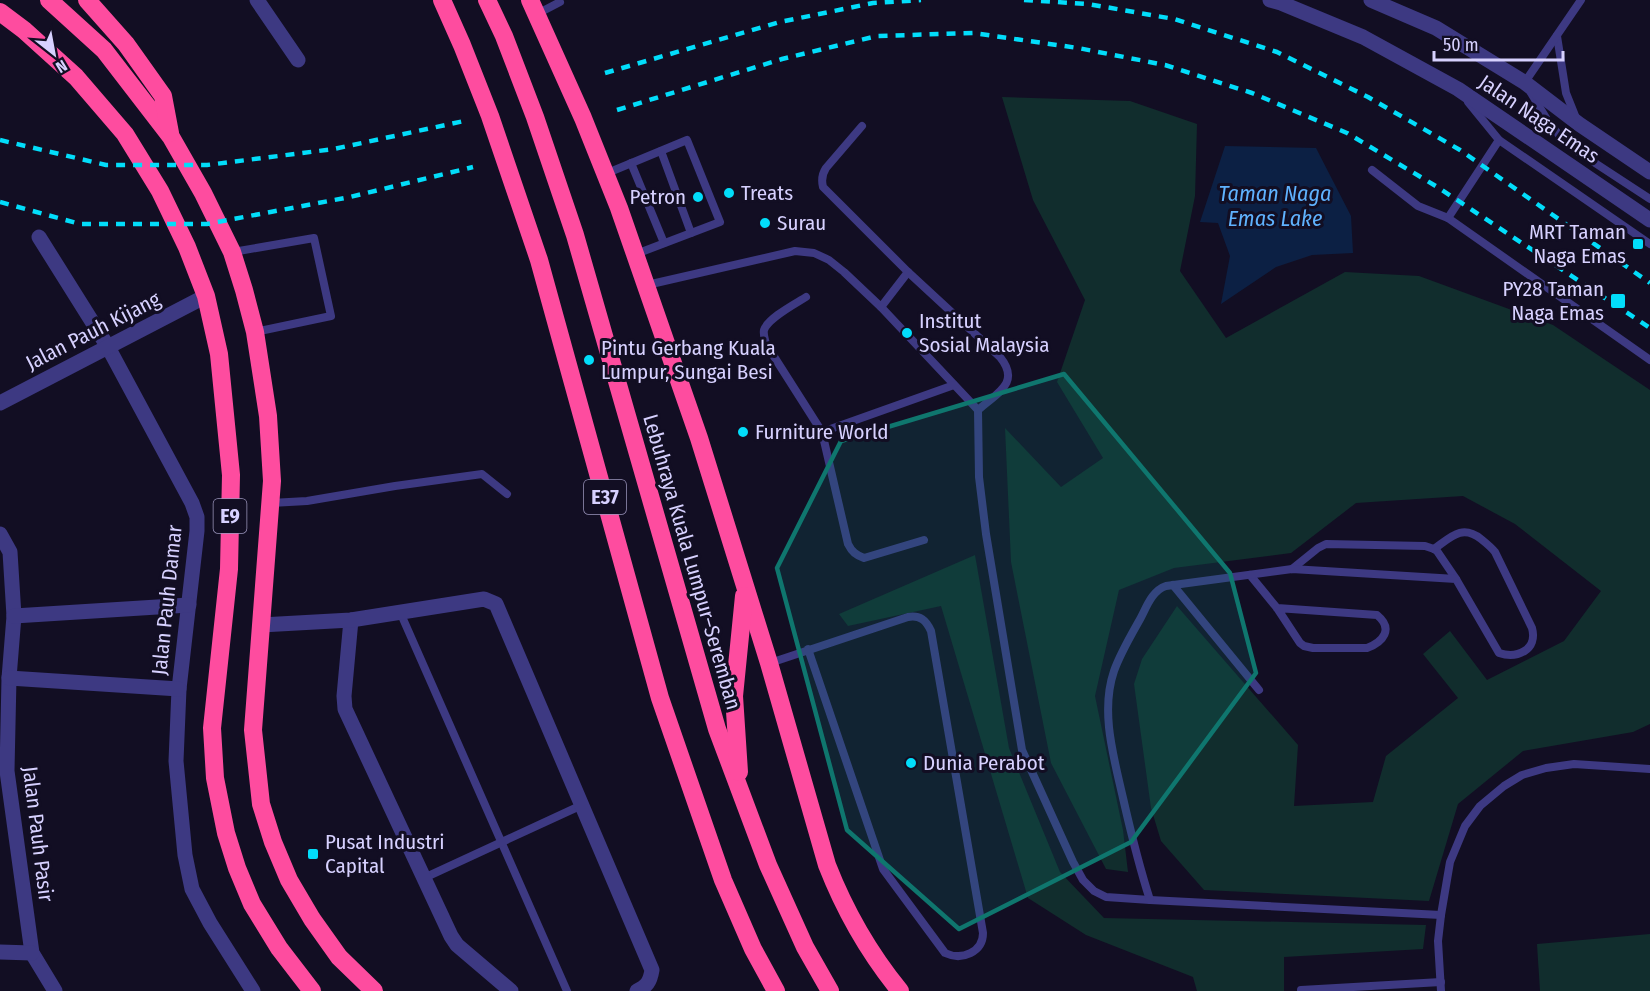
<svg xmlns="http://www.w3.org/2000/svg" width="1650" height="991" viewBox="0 0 1650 991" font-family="'Fira Sans Condensed',sans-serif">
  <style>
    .green { fill: #112d2d }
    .water { fill: #0c2044 }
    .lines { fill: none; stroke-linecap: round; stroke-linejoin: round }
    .lane { stroke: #3d3982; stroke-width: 8 }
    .street { stroke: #3d3982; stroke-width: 15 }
    .highway { stroke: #fe4c9f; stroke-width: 18 }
    .rail { stroke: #02ddfa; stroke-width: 4.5; stroke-dasharray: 9 8; stroke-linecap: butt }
    .marked { fill: #0f766e; fill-opacity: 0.2; stroke: #0f766e; stroke-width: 4.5; stroke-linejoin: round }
    .poi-dot { fill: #02ddfa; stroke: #120e23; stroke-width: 2 }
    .labels { text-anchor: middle; stroke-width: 6; stroke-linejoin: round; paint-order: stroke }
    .shield { fill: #120e23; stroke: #9c96bd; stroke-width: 1.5 }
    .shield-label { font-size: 20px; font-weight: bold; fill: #d7d1ff }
    .street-label { font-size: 21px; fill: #d7d1ff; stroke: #120e23 }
    .poi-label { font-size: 21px; fill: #d7d1ff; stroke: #120e23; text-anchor: start }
    .water-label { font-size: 22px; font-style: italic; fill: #5fb2fe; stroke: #120e23 }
  </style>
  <rect width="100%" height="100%" fill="#120e23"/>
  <!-- green -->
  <g class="green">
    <polygon points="1002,97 1130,101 1197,124 1195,196 1180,271 1226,338 1345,272 1419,276 1553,325 1650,390 1650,724 1633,732 1523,751 1458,804 1429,901 1204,890 1161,841 1151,808 1134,684 1142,659 1177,606 1298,745 1294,806 1373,802 1386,756 1458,698 1423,654 1450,631 1487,680 1564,641 1601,591 1515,524 1463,496 1356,503 1291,553 1174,568 1119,590 1095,696 1123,830 1128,872 1106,869 1051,763 1011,562 1005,428 1061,487 1103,458 1057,382 1085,300 1033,200"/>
    <polygon points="975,555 1009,748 1060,872 1104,918 1426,925 1423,949 1284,957 1284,991 1197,991 1193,977 1086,935 1028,898 941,606 848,626 839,614"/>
    <polygon points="1650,934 1650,991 1540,991 1537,944"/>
  </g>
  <!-- water -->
  <polygon class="water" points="1225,146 1316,148 1351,216 1353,253 1312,255 1276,267 1221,304 1230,256 1218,223 1200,222"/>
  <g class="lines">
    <!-- lane -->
    <g class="lane">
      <polyline points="537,14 560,2"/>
      <polyline points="1557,36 1566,93 1576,118"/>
      <polyline points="1525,82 1581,0"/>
      <polyline points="1531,93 1548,121 1566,144 1650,199"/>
      <polyline points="1468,102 1499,140 1650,244"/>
      <path d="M862,126L826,168C822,174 821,179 823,187L908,272L1000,357C1021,383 997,393 978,410"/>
      <polyline points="1499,140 1448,218 1650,360"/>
      <polyline points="661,151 691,233"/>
      <polyline points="631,163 664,243"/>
      <polyline points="1372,170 1418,206 1448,218"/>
      <polyline points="605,174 687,140 720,222 636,254"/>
      <polyline points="233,252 314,238 331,316 255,332"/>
      <polyline points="647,285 795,251 814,253 829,260 844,272 881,307 978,410 979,477 986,534 1022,750 1073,862 1083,880 1094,891 1106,897 1150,900 1441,915"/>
      <path d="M806,297C795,304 768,318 764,330C763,335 765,339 766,344L822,432L848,544C852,552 856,555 864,558L924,540"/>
      <polyline points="881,307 908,272"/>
      <polyline points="822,432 954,385"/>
      <polyline points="271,503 307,501 395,486 482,474 507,494"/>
      <polyline points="1292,569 1318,548 1326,544 1425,546 1434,549 1437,551 1456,579"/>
      <path d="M1250,575L1277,608L1300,643L1304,646L1313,648H1367C1383,642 1394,629 1377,615L1277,608"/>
      <polyline points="1173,585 1259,690"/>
      <polyline points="400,612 567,991"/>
      <path d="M770,663L908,617C920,615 926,620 931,631L983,933C983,952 962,961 945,953L883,869L808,649"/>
      <polyline points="424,878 582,805"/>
      <path d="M1150,900C1139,866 1131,833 1123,798C1114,758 1100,712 1114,671C1120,654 1130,637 1139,621C1146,609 1151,591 1166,586L1292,569L1456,579L1499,653C1517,659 1538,650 1532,628L1495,552C1491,547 1486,543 1481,539C1462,524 1451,537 1434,549"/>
      <polyline points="1301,990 1441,982"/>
      <polyline points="1441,991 1438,941 1441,915 1450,862 1465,826 1480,806 1504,786 1522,775 1546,768 1574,764 1650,769"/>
    </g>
    <!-- street -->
    <g class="street">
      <polyline points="257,0 298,60"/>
      <polyline points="1270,0 1281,3 1363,37 1458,89 1650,220"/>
      <polyline points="1371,0 1436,28 1524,82 1579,124 1650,172"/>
      <polyline points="39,237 108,347 192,503 197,517 197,531 179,689 176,761 185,855 192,889 210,923 253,991"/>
      <polyline points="0,403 206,296"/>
      <polyline points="0,534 10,552 14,616 9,678 7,771 32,953 55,991"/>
      <polyline points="14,616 189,605"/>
      <polyline points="351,620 344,696 345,709 451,936 457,945 511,991"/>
      <path d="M261,625L351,620L484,599L496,604L652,970C650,982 647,986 637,991"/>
      <polyline points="9,678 179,689"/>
      <polyline points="0,952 32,953"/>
    </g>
    <!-- highway -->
    <g class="highway">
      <polyline points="49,0 104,50 171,137 203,193 232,252 244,290 255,332 268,416 272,481 253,730 261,804 273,842 289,880 312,919 339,957 374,991"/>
      <polyline points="87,0 126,44 163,96 170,133"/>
      <polyline points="442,0 462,45 490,116 539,260 660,698 723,880 753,949 776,991"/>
      <polyline points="487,0 504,36 535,117 575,235 717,729 768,865 805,947 830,991"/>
      <path d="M530,0L583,118L619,208L699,438L769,663L827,865C845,911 869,953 900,991"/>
      <polyline points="0,12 24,30 76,77 125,134 160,191 187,247 206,296 219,354 231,475 229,569 212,728 215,778 226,833 237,868 252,904 279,948 312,991"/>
      <polyline points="739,772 734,696 744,596"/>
    </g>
    <!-- rail -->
    <g class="rail">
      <polyline points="1024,0 1088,4 1174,19 1277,52 1368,97 1460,150 1650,283"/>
      <polyline points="605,73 780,22 873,3 921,0"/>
      <polyline points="617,110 782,59 877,36 973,33 1078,48 1165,65 1252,93 1347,133 1439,188 1650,328"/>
      <polyline points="0,140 106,165 207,165 334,149 464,121"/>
      <polyline points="0,202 80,224 207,224 350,197 473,167"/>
    </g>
  </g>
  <!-- marked area -->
  <path class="marked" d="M1064,374L1230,573L1256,673L1131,842L959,929L847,830L777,568L841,441Z"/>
  <!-- markers -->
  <g class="poi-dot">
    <circle cx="729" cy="193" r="6"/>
    <circle cx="698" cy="197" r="6"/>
    <circle cx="765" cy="223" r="6"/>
    <rect x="1632" y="238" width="12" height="12" rx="3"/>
    <rect x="1610" y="293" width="16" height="16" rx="3"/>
    <circle cx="907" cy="333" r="6"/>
    <circle cx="589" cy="360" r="6"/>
    <circle cx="743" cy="432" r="6"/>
    <circle cx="911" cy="763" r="6"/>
    <rect x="307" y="848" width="12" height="12" rx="3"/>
  </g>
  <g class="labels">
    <!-- shield labels -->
    <g class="shield">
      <rect x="584" y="480" width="42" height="34" rx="4.5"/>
      <rect x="213.5" y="499" width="33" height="34" rx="4.5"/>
    </g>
    <g class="shield-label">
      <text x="605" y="504">E37</text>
      <text x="230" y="523">E9</text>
    </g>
    <!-- street labels -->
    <g class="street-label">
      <text transform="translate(1539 119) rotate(34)" y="7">Jalan Naga Emas</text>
      <text transform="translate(93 331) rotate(-27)" y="7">Jalan Pauh Kijang</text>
      <text transform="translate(692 562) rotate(74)" y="7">Lebuhraya Kuala Lumpur–Seremban</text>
      <text transform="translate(167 600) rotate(-84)" y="7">Jalan Pauh Damar</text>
      <text transform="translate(38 834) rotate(83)" y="7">Jalan Pauh Pasir</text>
    </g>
    <!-- poi labels -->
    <g class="poi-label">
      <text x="741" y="200">Treats</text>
      <text x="686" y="204" text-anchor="end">Petron</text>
      <text x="777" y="230">Surau</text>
      <text x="1626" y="239" text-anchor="end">MRT Taman<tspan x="1626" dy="24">Naga Emas</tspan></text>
      <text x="1604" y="296" text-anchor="end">PY28 Taman<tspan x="1604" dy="24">Naga Emas</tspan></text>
      <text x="919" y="328">Institut<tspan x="919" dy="24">Sosial Malaysia</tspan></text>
      <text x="601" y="355">Pintu Gerbang Kuala<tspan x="601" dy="24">Lumpur, Sungai Besi</tspan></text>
      <text x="755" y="439">Furniture World</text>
      <text x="923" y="770">Dunia Perabot</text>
      <text x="325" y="849">Pusat Industri<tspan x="325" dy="24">Capital</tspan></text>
    </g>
    <!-- water labels -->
    <g class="water-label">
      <text x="1275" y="201">Taman Naga<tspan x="1275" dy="25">Emas Lake</tspan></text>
    </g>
  </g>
  <!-- north arrow -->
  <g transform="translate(54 54) rotate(149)" stroke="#120e23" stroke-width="4.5" paint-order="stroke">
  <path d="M0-4.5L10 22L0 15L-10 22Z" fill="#d7d1ff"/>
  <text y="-9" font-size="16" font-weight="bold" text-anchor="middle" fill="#d7d1ff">N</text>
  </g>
  <!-- scale -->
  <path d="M1434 51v9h129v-9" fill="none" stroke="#d7d1ff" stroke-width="3"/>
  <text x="1443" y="51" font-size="18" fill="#d7d1ff" stroke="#120e23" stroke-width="4.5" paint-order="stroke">50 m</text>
</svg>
